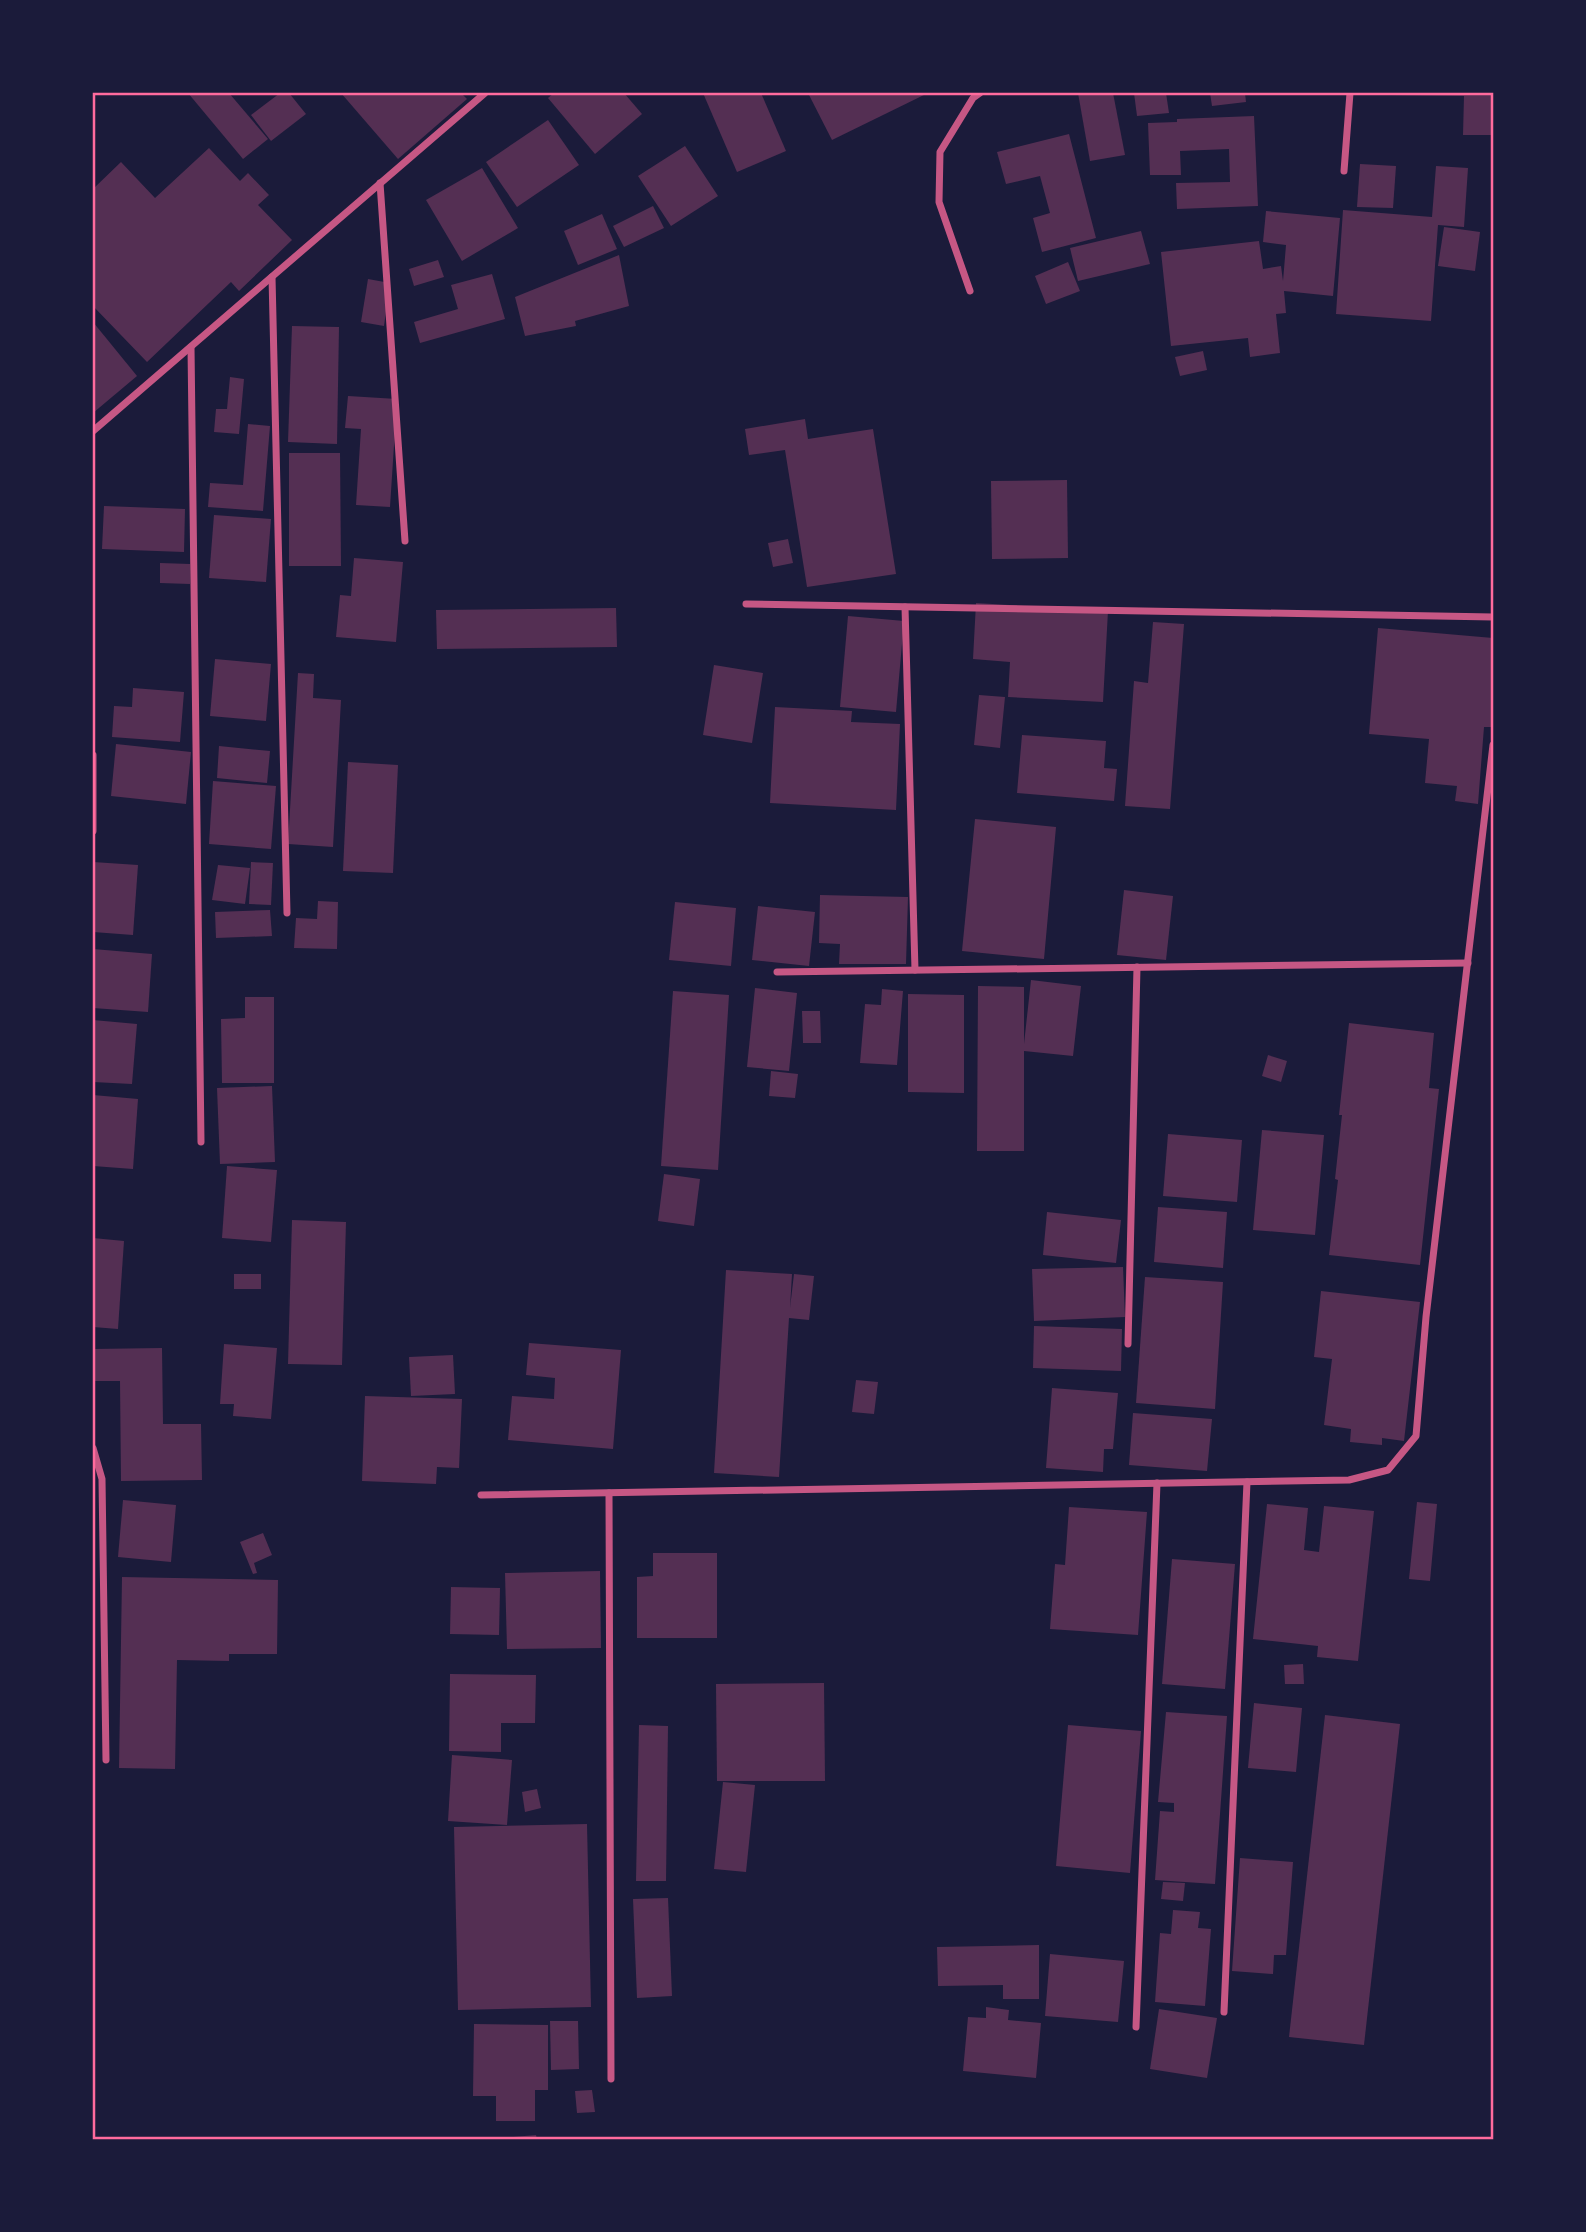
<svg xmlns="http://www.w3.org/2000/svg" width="1586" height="2232" viewBox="0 0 1586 2232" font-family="Manrope,sans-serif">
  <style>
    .building { fill: #542f53 }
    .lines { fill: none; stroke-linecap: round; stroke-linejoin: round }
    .minor { stroke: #c65784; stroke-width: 7 }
    .neatline { fill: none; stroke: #ff6b9d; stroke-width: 2.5 }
  </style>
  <rect width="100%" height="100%" fill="#1b1b3a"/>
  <!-- building -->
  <g class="building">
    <polygon points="188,93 229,93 268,139 243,159"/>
    <polygon points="280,93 289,93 306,114 271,141 251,115"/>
    <polygon points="341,93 461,93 467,99 398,159"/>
    <polygon points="554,93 624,93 642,114 595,154 548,98"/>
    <polygon points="703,93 761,93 786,151 737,172"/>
    <polygon points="808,93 928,93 832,140"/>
    <polygon points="1078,93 1113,93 1125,155 1090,161"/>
    <polygon points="1134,93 1166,93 1169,113 1137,116"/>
    <polygon points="1210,93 1245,93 1246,102 1212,106"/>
    <polygon points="1391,93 1493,93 1492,135 1463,135 1464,96 1390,95"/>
    <polygon points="1254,116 1258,206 1177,209 1176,183 1230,182 1229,149 1180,151 1181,175 1150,175 1148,123 1177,122 1177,119"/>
    <polygon points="548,120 579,165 517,207 486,162"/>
    <polygon points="1069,134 1096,238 1042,252 1033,218 1050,213 1040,176 1006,184 997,152"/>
    <polygon points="685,146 718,196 671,226 638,176"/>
    <polygon points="209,148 240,181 248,173 269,195 258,205 292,240 239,291 231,282 147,362 93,306 93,189 121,162 155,198"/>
    <polygon points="1360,164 1396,166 1393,208 1357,207"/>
    <polygon points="1436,166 1468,168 1464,227 1438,225 1431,321 1336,314 1343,210 1432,217"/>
    <polygon points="482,168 518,228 462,261 426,200"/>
    <polygon points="653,206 664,228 624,247 613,226"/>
    <polygon points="1266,211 1340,218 1333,296 1284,291 1286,313 1276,314 1280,353 1250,357 1248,338 1171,346 1161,252 1259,241 1263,269 1281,266 1283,281 1286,245 1263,242"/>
    <polygon points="602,214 617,249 578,265 564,231"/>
    <polygon points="1444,227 1480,232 1475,271 1438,266"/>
    <polygon points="1141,231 1150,264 1078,281 1070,248"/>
    <polygon points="619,255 629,306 575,321 576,326 525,336 515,297"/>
    <polygon points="438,260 444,277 414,286 409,269"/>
    <polygon points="1068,262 1080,291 1046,304 1035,276"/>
    <polygon points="492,274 505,319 420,343 414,322 458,309 451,285"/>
    <polygon points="368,279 390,283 384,326 361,322"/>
    <polygon points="93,322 137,376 93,413"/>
    <polygon points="292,326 339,327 337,444 288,442"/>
    <polygon points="1203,351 1207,370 1180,376 1175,357"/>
    <polygon points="230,377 244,379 239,434 214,432 216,409 227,409"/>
    <polygon points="348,396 397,399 390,507 356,505 361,429 345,428"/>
    <polygon points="805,419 808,439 873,429 896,574 807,587 785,450 749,455 745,429"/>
    <polygon points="248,424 270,426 263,511 208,507 210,483 243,485"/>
    <polygon points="289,453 340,453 341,566 289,566"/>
    <polygon points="1067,480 1068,558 992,559 991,481"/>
    <polygon points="104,506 185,509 184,552 102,549"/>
    <polygon points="214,515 271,519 266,582 209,578"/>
    <polygon points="788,539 793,563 773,567 768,543"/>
    <polygon points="354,558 403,562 396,642 336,637 340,595 351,596"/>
    <polygon points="160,563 190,564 190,584 160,583"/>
    <polygon points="976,603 1108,611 1103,702 1008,697 1010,662 973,659"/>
    <polygon points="616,608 617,647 437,649 436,610"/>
    <polygon points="848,616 904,621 896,712 840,707"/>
    <polygon points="1153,622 1184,624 1170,809 1125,806 1134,681 1148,683"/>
    <polygon points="1378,628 1493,638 1493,727 1484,727 1478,804 1455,801 1457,786 1425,783 1429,739 1369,734"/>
    <polygon points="215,659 271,664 266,721 210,716"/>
    <polygon points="714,665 763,673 752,743 703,735"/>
    <polygon points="298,673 314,674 313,698 341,700 333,847 288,844"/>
    <polygon points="133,688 184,692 180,742 112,737 114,706 132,707"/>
    <polygon points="979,695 1005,697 1000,748 974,745"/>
    <polygon points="775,707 852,711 851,722 900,724 896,810 770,803"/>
    <polygon points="1022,735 1106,741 1104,768 1117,769 1114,801 1017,793"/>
    <polygon points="116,744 191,752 186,804 111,796"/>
    <polygon points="219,746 270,751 267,783 217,778"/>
    <polygon points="348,762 398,765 393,873 343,871"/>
    <polygon points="213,781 276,786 271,849 209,844"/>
    <polygon points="975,819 1056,827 1044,959 962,951"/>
    <polygon points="93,862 138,865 133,935 93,932"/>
    <polygon points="251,862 273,863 271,905 249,904"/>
    <polygon points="218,865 250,868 245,904 212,900"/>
    <polygon points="1124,890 1173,896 1166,960 1117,955"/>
    <polygon points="820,895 908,897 906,964 839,964 840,944 819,943"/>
    <polygon points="318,901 338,902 337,949 294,948 296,918 317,919"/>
    <polygon points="675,902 736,908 731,966 669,960"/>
    <polygon points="758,906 815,912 809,966 752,960"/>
    <polygon points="270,910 272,936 216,938 215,912"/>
    <polygon points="93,949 152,954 148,1012 93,1008"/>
    <polygon points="1031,980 1081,986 1073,1056 1024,1051 1024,1151 977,1151 978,986 1024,987 1024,1044"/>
    <polygon points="755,988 797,993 789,1071 747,1067"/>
    <polygon points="882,989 903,991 897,1065 860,1063 865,1004 881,1005"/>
    <polygon points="673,991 729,995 718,1170 661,1166"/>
    <polygon points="908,994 964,995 964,1093 908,1092"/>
    <polygon points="245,997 274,997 274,1083 222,1083 221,1019 245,1018"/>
    <polygon points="802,1011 820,1011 821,1043 803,1043"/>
    <polygon points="93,1020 137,1024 132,1084 93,1082"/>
    <polygon points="1349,1023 1434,1033 1429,1088 1439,1089 1420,1265 1329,1255 1338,1180 1335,1179 1342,1115 1339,1115"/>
    <polygon points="1268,1055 1287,1061 1281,1082 1262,1076"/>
    <polygon points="771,1071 798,1074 795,1098 769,1096"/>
    <polygon points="272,1086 275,1162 220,1164 217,1088"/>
    <polygon points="93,1095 138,1099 133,1169 93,1166"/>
    <polygon points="1262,1130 1324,1135 1315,1235 1253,1230"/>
    <polygon points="1168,1134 1242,1140 1237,1202 1163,1196"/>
    <polygon points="227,1166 277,1170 271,1242 222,1238"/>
    <polygon points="664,1174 700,1179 694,1226 658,1221"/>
    <polygon points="1158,1207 1227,1212 1223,1268 1154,1262"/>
    <polygon points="1047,1212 1121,1220 1116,1263 1043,1255"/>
    <polygon points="292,1220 346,1222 342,1365 288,1364"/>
    <polygon points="93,1238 124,1241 118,1329 93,1327"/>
    <polygon points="1123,1267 1125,1317 1034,1321 1032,1269"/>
    <polygon points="726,1270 792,1274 790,1308 794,1274 814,1276 809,1320 789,1318 779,1477 714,1473"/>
    <rect x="234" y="1274" width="27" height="15"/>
    <polygon points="1145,1277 1223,1282 1215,1409 1136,1403"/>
    <polygon points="1321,1291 1420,1302 1404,1441 1382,1438 1382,1445 1350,1442 1351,1429 1324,1425 1332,1359 1314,1357"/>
    <polygon points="1034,1326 1122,1329 1121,1371 1033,1368"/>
    <polygon points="529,1343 621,1350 613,1449 508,1440 512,1396 554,1399 555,1378 526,1375"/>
    <polygon points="224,1344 277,1348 271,1419 233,1416 234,1404 220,1404"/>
    <polygon points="162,1348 163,1424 201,1424 202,1480 121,1481 120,1381 93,1381 93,1349"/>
    <polygon points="453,1355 455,1394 411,1396 409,1357"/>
    <polygon points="856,1380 878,1382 874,1414 852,1412"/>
    <polygon points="1052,1388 1118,1393 1113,1449 1104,1449 1103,1472 1046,1468"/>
    <polygon points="365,1396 462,1399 459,1468 437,1467 436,1484 362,1481"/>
    <polygon points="1133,1413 1212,1419 1207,1471 1129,1465"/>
    <polygon points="123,1500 176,1505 171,1562 118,1557"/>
    <polygon points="1417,1502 1437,1504 1430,1581 1409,1579"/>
    <polygon points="1267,1504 1308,1508 1304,1550 1319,1552 1324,1506 1374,1511 1358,1661 1317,1657 1318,1646 1253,1639"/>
    <polygon points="1069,1507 1147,1512 1138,1635 1050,1629 1055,1564 1065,1565"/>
    <polygon points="263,1533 272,1555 254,1563 257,1573 253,1574 240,1542"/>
    <polygon points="653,1553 717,1553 717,1638 637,1638 637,1577 653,1576"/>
    <polygon points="1172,1559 1235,1564 1225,1689 1162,1684"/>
    <polygon points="600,1571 601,1648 507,1649 505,1573"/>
    <polygon points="122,1577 278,1580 277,1654 229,1654 229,1661 177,1660 175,1769 119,1768"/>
    <polygon points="451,1587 500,1588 499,1635 450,1634"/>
    <polygon points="1303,1664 1304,1684 1285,1684 1284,1665"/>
    <polygon points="450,1674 536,1675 535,1723 501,1723 501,1752 449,1751"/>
    <polygon points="824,1683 825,1781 717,1781 716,1684"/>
    <polygon points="1254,1703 1302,1708 1296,1772 1248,1768"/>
    <polygon points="1166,1712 1227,1716 1215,1884 1155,1880 1160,1811 1174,1812 1174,1803 1158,1802"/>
    <polygon points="1325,1715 1400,1724 1364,2045 1289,2037"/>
    <polygon points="639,1725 668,1726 666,1881 636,1881"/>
    <polygon points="1068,1725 1141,1731 1130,1873 1056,1866"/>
    <polygon points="452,1755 512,1760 507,1825 448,1821"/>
    <polygon points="723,1782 755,1785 746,1872 714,1869"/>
    <polygon points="537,1789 541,1808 525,1812 522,1792"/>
    <polygon points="587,1824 591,2007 458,2010 454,1827"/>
    <rect x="93" y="1846" width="2" height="35"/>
    <polygon points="1240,1858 1293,1862 1286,1955 1274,1955 1273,1974 1232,1971"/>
    <polygon points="1163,1882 1185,1883 1183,1901 1161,1899"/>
    <polygon points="668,1898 672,1996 637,1998 633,1899"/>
    <polygon points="1173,1910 1200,1912 1198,1928 1211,1929 1205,2006 1155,2002 1160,1933 1171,1934"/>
    <polygon points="1039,1945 1039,1999 1003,1999 1003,1985 938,1986 937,1947"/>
    <polygon points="1050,1954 1124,1961 1118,2022 1045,2016"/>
    <polygon points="986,2007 1009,2010 1008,2020 1041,2023 1036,2078 963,2071 968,2017 986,2018"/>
    <polygon points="1159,2009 1217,2018 1207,2078 1150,2069"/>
    <polygon points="550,2021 578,2021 579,2069 551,2070"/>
    <polygon points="474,2024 548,2025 548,2090 535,2090 535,2121 496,2121 496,2096 473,2096"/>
    <polygon points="592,2090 595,2112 577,2113 575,2091"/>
    <polygon points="536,2135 537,2139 513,2139 513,2137"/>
  </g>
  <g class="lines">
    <!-- minor -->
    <g class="minor">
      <polyline points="1344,171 1350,93"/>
      <polyline points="380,183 405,541"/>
      <polyline points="272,277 287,913"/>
      <polyline points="970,291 939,202 940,152 973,98 980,93"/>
      <polyline points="191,347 201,1142"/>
      <polyline points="93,431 485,93"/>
      <polyline points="746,604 1493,617"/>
      <polyline points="905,607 915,970"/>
      <polyline points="93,755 93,831"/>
      <polyline points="777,972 1468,963"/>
      <polyline points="1128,1344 1137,967"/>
      <polyline points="93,1448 102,1479 106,1760"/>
      <polyline points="609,1493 611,2079"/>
      <polyline points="481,1495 1349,1480 1388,1470 1416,1436 1426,1317 1493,745"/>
      <polyline points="1224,2012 1247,1482"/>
      <polyline points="1136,2027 1157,1483"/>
    </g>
  </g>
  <!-- border -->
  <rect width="1586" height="2232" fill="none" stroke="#1b1b3a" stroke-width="189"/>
  <rect x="94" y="94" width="1398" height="2044" class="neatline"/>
</svg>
